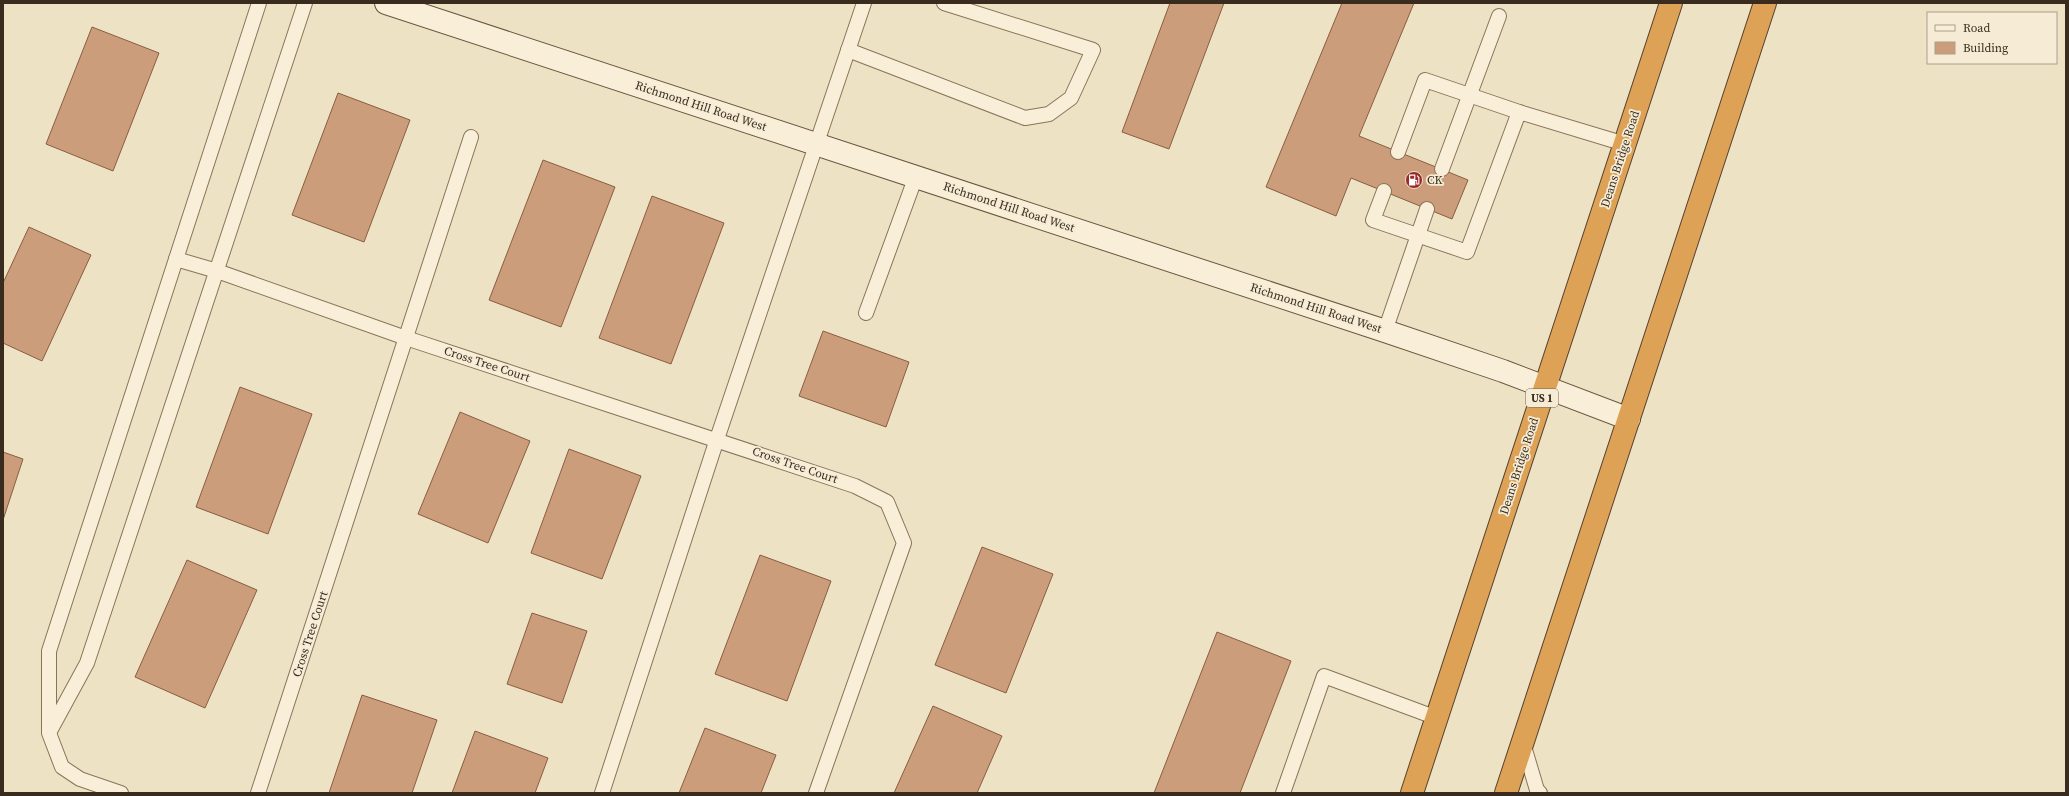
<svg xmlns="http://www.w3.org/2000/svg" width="2069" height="796" viewBox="0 0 2069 796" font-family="'Source Serif 4',serif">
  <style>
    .building { fill: #cc9d7b; stroke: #895d41 }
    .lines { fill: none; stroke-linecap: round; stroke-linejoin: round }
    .lane-casing { stroke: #89745b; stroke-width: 16 }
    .secondary-casing { stroke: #6b553e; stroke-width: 24 }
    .highway-casing { stroke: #57422f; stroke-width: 24 }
    .lane { stroke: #f9efd8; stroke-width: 14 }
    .secondary { stroke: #f9efd8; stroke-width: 22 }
    .highway { stroke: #dda256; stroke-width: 22 }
    .labels { text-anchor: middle; stroke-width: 3.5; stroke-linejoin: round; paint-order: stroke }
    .shield { fill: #f6ecd5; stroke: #726656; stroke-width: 1 }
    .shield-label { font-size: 11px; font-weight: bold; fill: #392c1f }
    .street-label { font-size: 12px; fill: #392c1f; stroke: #f6ecd5 }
    .poi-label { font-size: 12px; fill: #392c1f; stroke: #f6ecd5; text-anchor: start }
  </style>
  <rect width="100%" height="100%" fill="#eee2c5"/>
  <!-- building -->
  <g class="building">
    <polygon points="1170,3 1224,3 1169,149 1122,132"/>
    <polygon points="1342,3 1414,3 1359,136 1468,180 1452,219 1351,178 1336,216 1266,187"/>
    <polygon points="92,27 159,53 113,171 46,144"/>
    <polygon points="338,93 410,120 364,242 292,215"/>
    <polygon points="543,160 615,187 561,327 489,300"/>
    <polygon points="652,196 724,223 671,364 599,338"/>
    <polygon points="29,227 91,255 42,361 3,343 3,283"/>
    <polygon points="823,331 909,362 886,427 799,396"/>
    <polygon points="240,387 312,414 268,534 196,507"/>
    <polygon points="460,412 530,441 488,543 418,514"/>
    <polygon points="569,449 641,476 602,579 531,553"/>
    <polygon points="3,452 23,459 3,520"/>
    <polygon points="982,547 1053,574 1006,693 935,665"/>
    <polygon points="760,555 831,581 787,701 715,674"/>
    <polygon points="187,560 257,590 205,708 135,677"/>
    <polygon points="532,613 587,631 562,703 507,684"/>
    <polygon points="1217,632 1291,661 1240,793 1154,793"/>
    <polygon points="362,695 437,720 412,793 329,793"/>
    <polygon points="933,706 1002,736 977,793 894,793"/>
    <polygon points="705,728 776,755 761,793 679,793"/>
    <polygon points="475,731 548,758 535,793 452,793"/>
  </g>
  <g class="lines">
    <!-- lane casing -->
    <g class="lane-casing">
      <g id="lane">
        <polyline points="848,50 1025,118 1049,114 1071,98 1093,50 944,3"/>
        <polyline points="1398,152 1425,80 1519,112 1625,144"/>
        <polyline points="1442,169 1499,16"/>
        <polyline points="1384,191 1373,220 1467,252 1519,112"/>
        <polyline points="176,259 217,271 406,338 855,486 887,502 904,543 816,793"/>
        <polyline points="866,313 916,176"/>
        <polyline points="1385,331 1427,209"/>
        <polyline points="50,731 87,663 305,3"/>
        <polyline points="1523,743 1537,790 1540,793"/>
        <polyline points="121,793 80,779 62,767 49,733 49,651 259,3"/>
        <polyline points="258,793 471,137"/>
        <polyline points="602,793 717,439 864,3"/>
        <polyline points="1283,793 1324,676 1437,718"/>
      </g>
    </g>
    <!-- secondary casing -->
    <g class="secondary-casing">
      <polyline id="secondary" points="386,3 1385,331 1503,371 1629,419"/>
    </g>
    <!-- highway casing -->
    <g class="highway-casing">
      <g id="highway">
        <polyline points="1412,793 1671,3"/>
        <polyline points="1506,793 1765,3"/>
      </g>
    </g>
    <!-- lane -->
    <use href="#lane" class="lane"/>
    <!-- secondary -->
    <use href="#secondary" class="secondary"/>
    <!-- highway -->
    <use href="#highway" class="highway"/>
  </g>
  <!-- icons -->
  <defs>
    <g id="fuel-disc" transform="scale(0.9)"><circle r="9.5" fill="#992b2c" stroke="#f6ecd5"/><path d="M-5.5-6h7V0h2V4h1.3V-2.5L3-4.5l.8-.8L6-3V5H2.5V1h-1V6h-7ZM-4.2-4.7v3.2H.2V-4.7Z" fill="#fff"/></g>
  </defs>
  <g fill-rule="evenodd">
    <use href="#fuel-disc" x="1414" y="180"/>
  </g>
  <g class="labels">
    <!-- shield labels -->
    <rect class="shield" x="1526" y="389" width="32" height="18" rx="3"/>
    <g class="shield-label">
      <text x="1542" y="402">US 1</text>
    </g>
    <!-- street labels -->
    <g class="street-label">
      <text transform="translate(701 106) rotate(18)" y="4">Richmond Hill Road West</text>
      <text transform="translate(1620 159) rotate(-72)" y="4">Deans Bridge Road</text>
      <text transform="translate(1009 207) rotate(18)" y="4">Richmond Hill Road West</text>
      <text transform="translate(1316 308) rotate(18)" y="4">Richmond Hill Road West</text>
      <text transform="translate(487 364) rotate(18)" y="4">Cross Tree Court</text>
      <text transform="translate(795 465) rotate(19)" y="4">Cross Tree Court</text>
      <text transform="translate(1519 466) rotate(-72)" y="4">Deans Bridge Road</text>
      <text transform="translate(310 634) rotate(-72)" y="4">Cross Tree Court</text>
    </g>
    <!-- poi labels -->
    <g class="poi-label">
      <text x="1427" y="184">CK</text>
    </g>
  </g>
  <!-- border -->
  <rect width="2069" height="796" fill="none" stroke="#392c1f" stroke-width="8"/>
  <!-- legend -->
  <rect x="1927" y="12" width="130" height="52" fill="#f6ecd5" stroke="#aa9f8c"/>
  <rect x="1935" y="25" width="20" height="6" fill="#f9efd8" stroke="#aa9f8c"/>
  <text x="1963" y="32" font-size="12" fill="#392c1f">Road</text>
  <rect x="1935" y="42" width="20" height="12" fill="#cc9d7b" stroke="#aa9f8c"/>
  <text x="1963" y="52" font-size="12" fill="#392c1f">Building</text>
</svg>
